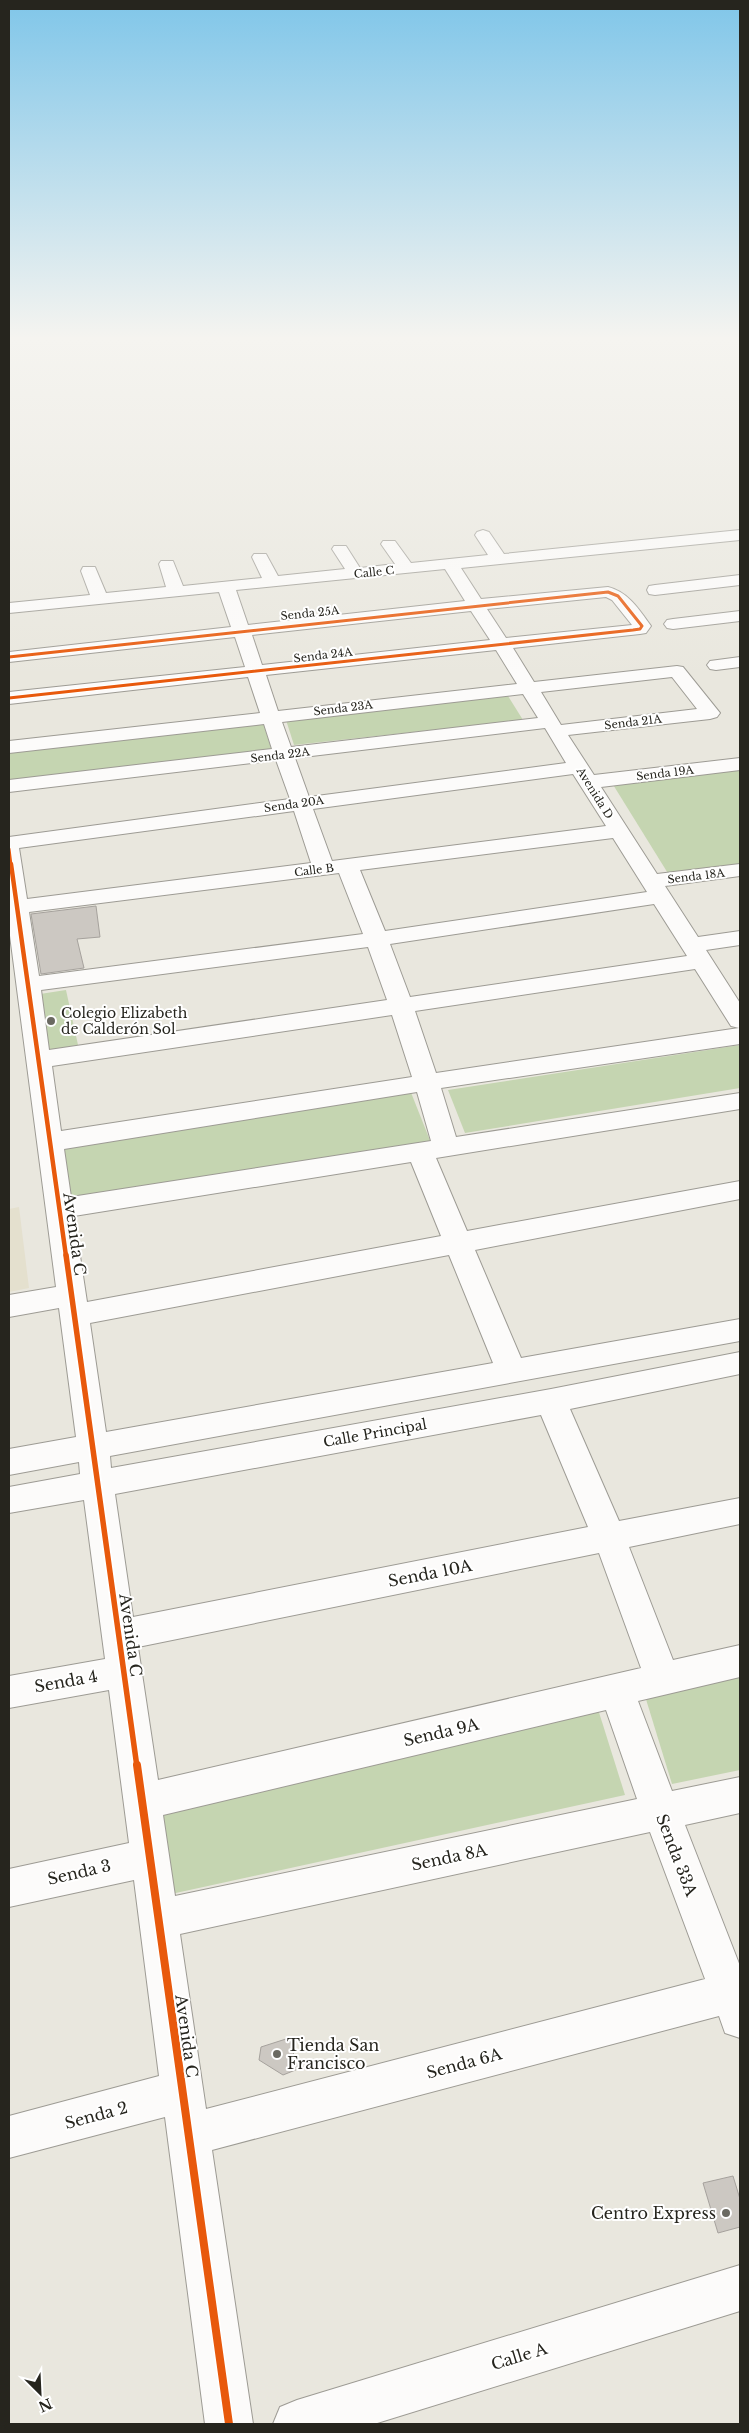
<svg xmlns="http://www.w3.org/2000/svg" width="749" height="2433" viewBox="0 0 749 2433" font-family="'Libre Baskerville',serif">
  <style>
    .built { fill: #e4e0ce }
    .green { fill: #c5d5b1 }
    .building { fill: #ccc8c2; stroke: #a6a29d }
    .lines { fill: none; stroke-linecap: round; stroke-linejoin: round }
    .minor-casing { stroke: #9d9b94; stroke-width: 2 }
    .minor { fill: #fcfbfa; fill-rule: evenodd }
    .cycleway-far3-casing { stroke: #fff; stroke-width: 5 }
    .cycleway-far2-casing { stroke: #fff; stroke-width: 7 }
    .cycleway-far1-casing { stroke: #fff; stroke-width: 9 }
    .cycleway-casing { stroke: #fff; stroke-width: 11 }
    .cycleway-far3 { stroke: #e8590c; stroke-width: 3 }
    .cycleway-far2 { stroke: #e8590c; stroke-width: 4.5 }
    .cycleway-far1 { stroke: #e8590c; stroke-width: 5.5 }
    .cycleway { stroke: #e8590c; stroke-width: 8 }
    .poi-dot { fill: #6a6961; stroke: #fff; stroke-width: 2 }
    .labels { text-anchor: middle; stroke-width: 4; stroke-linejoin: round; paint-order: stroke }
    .far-street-label { font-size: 11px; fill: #26251e; stroke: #fff }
    .poi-label { font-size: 14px; fill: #26251e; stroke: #fff; text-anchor: start }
    .street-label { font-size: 14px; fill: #26251e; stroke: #fff }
    .near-street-label { font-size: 16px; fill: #26251e; stroke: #fff }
    .near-poi-label { font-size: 16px; fill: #26251e; stroke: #fff; text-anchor: start }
  </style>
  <rect width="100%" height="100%" fill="#e9e7de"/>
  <!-- built -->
  <polygon class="built" points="19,1207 29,1288 9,1292 9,1209"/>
  <!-- green -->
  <g class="green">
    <polygon points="508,696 523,720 294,745 286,720"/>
    <polygon points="263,723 272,751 9,780 9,751"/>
    <polygon points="740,769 740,865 669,875 612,783"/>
    <polygon points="66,990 78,1045 33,1053 27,996"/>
    <polygon points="740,1045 740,1088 465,1133 448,1090"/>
    <polygon points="410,1090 431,1143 67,1202 59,1147"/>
    <polygon points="740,1677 740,1770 672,1784 645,1696"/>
    <polygon points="597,1706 625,1795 162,1896 143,1820"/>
  </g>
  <!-- building -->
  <g class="building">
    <polygon points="96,906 100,937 77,939 84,968 41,974 31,914"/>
    <polygon points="289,2038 298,2069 283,2075 259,2060 261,2047"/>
    <polygon points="733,2176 740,2199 740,2227 718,2233 703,2183"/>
  </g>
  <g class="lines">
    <!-- minor casing -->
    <g class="minor-casing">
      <g id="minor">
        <path d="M483,530L489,532L504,554L740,530V540L461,568L481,599L608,587C628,592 639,609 651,626L646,633L640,634L513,648L534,682L677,666L683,667L720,713L717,717L710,719L568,735L594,775L740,758V770L601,787L657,874L740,864V876L665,886L698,937L740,931V945L706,950L740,1003V1044L441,1088L456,1137L740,1093V1109L436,1158L467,1231L740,1181V1199L475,1250L521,1358L740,1319V1341L110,1456L111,1468L551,1389L740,1352V1374L570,1409L619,1521L740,1498V1524L629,1547L673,1660L740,1645V1677L638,1701L672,1791L740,1777V1813L685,1825L740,1966V2038L725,2033L719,2016L212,2150L253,2424H205L165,2117L9,2158V2116L159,2076L134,1880L9,1907V1869L129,1843L109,1690L9,1708V1676L105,1659L84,1500L9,1513V1487L80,1474L79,1462L9,1475V1449L76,1437L59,1308L9,1317V1295L56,1287L9,928V837L290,799L276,760L9,792V780L272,749L264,724L9,753V741L260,713L248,677L9,704V692L245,667L235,637L9,662V652L231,627L219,592L9,613V603L90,595L81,571L83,567H95L106,593L166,587L159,564L161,561H173L183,586L262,578L252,557L254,554H266L278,576L345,569L332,549L334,546H346L360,568L395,564L381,544L383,541H395L411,563L488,555L475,535L477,532ZM445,569L465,601L248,625L236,590ZM606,597L612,600L632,625L506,638L487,609ZM471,611L490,640L262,665L252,635ZM496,650L517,684L278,711L266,675ZM672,677L697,709L561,725L541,692ZM523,694L538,718L291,747L282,722ZM545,728L566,763L309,797L295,758ZM573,774L606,826L332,861L313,809ZM294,811L311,863L27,899L19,848ZM613,838L647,892L385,931L360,870ZM339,873L363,934L39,976L29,912ZM654,904L687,956L410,997L390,944ZM368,947L387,1000L49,1050L41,990ZM695,969L731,1026L739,1028L436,1073L415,1011ZM392,1015L412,1077L61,1131L52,1066ZM417,1092L431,1141L71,1197L64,1149ZM411,1162L441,1236L87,1302L74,1216ZM449,1255L493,1363L106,1432L90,1323ZM541,1415L588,1527L133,1617L115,1494ZM599,1553L641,1668L158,1780L138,1647ZM606,1710L637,1799L175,1896L163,1815ZM650,1832L705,1979L206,2109L180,1934Z"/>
        <polygon points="740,575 740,585 655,595 649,594 647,590 649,586 655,585"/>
        <polygon points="740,611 740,621 673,629 667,628 664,624 667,620 673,619"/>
        <polygon points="740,657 740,667 716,670 710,669 707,665 710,661"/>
        <polygon points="740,2265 740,2311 374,2424 273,2424 280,2407 297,2400"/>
      </g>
    </g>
    <!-- minor -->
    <use href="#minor" class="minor"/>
    <!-- cycleway-far3 casing -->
    <g class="cycleway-far3-casing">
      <g id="cycleway-far3">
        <polyline points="9,657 608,592 618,596 642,626 640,629 633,630 9,698"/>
        <polyline points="9,849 11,865"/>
      </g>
    </g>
    <!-- cycleway-far2 casing -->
    <g class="cycleway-far2-casing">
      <polyline id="cycleway-far2" points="11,864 66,1256"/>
    </g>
    <!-- cycleway-far1 casing -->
    <g class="cycleway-far1-casing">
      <polyline id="cycleway-far1" points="66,1255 137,1767"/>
    </g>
    <!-- cycleway casing -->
    <g class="cycleway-casing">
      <polyline id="cycleway" points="137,1765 229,2424"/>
    </g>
    <!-- cycleway-far3 -->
    <use href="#cycleway-far3" class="cycleway-far3"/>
    <!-- cycleway-far2 -->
    <use href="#cycleway-far2" class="cycleway-far2"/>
    <!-- cycleway-far1 -->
    <use href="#cycleway-far1" class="cycleway-far1"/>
    <!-- cycleway -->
    <use href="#cycleway" class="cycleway"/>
  </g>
  <!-- sky -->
  <linearGradient id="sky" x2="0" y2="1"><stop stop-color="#80c6e9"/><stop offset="0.5" stop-color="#f5f4f0"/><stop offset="1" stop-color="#f5f4f0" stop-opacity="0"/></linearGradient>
  <rect width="749" height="676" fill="url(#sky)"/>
  <!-- markers -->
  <g class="poi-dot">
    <circle cx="51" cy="1021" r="5"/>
    <circle cx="277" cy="2054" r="5"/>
    <circle cx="726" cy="2213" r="5"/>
  </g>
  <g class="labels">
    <!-- far-street labels -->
    <g class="far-street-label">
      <text transform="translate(374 572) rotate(-6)" y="4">Calle C</text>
      <text transform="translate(310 613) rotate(-6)" y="4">Senda 25A</text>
      <text transform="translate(323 655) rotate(-7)" y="4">Senda 24A</text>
      <text transform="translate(343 708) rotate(-7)" y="4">Senda 23A</text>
      <text transform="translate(633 722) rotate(-7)" y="4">Senda 21A</text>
      <text transform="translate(280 755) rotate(-7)" y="4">Senda 22A</text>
      <text transform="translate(665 773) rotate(-7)" y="4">Senda 19A</text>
      <text transform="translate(595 793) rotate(58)" y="4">Avenida D</text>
      <text transform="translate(294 804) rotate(-8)" y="4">Senda 20A</text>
      <text transform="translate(314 870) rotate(-7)" y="4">Calle B</text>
      <text transform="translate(696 876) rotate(-7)" y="4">Senda 18A</text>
    </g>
    <!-- poi labels -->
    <g class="poi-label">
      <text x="61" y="1018">Colegio Elizabeth<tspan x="61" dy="16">de Calderón Sol</tspan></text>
    </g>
    <!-- street labels -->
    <g class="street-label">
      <text transform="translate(375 1433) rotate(-10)" y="5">Calle Principal</text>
    </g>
    <!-- near-street labels -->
    <g class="near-street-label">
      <text transform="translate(75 1234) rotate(82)" y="6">Avenida C</text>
      <text transform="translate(430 1573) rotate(-11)" y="6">Senda 10A</text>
      <text transform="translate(131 1635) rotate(82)" y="6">Avenida C</text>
      <text transform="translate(66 1681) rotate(-10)" y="6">Senda 4</text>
      <text transform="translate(441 1732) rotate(-13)" y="6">Senda 9A</text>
      <text transform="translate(677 1855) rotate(69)" y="6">Senda 33A</text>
      <text transform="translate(449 1857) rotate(-12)" y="6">Senda 8A</text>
      <text transform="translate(79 1872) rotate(-13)" y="6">Senda 3</text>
      <text transform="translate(187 2036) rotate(82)" y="6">Avenida C</text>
      <text transform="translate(464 2063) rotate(-15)" y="6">Senda 6A</text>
      <text transform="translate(96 2115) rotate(-15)" y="6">Senda 2</text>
      <text transform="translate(519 2356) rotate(-17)" y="6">Calle A</text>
    </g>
    <!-- near-poi labels -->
    <g class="near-poi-label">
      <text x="287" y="2051">Tienda San<tspan x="287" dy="18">Francisco</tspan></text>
      <text x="716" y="2219" text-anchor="end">Centro Express</text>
    </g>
  </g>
  <!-- border -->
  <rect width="749" height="2433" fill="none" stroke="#26251e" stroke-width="20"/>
  <!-- north arrow -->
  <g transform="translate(40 2393) rotate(156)" stroke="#ffffff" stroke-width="4" paint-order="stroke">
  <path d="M0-4L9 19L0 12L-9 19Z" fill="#26251e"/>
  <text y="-8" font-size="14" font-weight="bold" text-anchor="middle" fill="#26251e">N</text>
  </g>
</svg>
